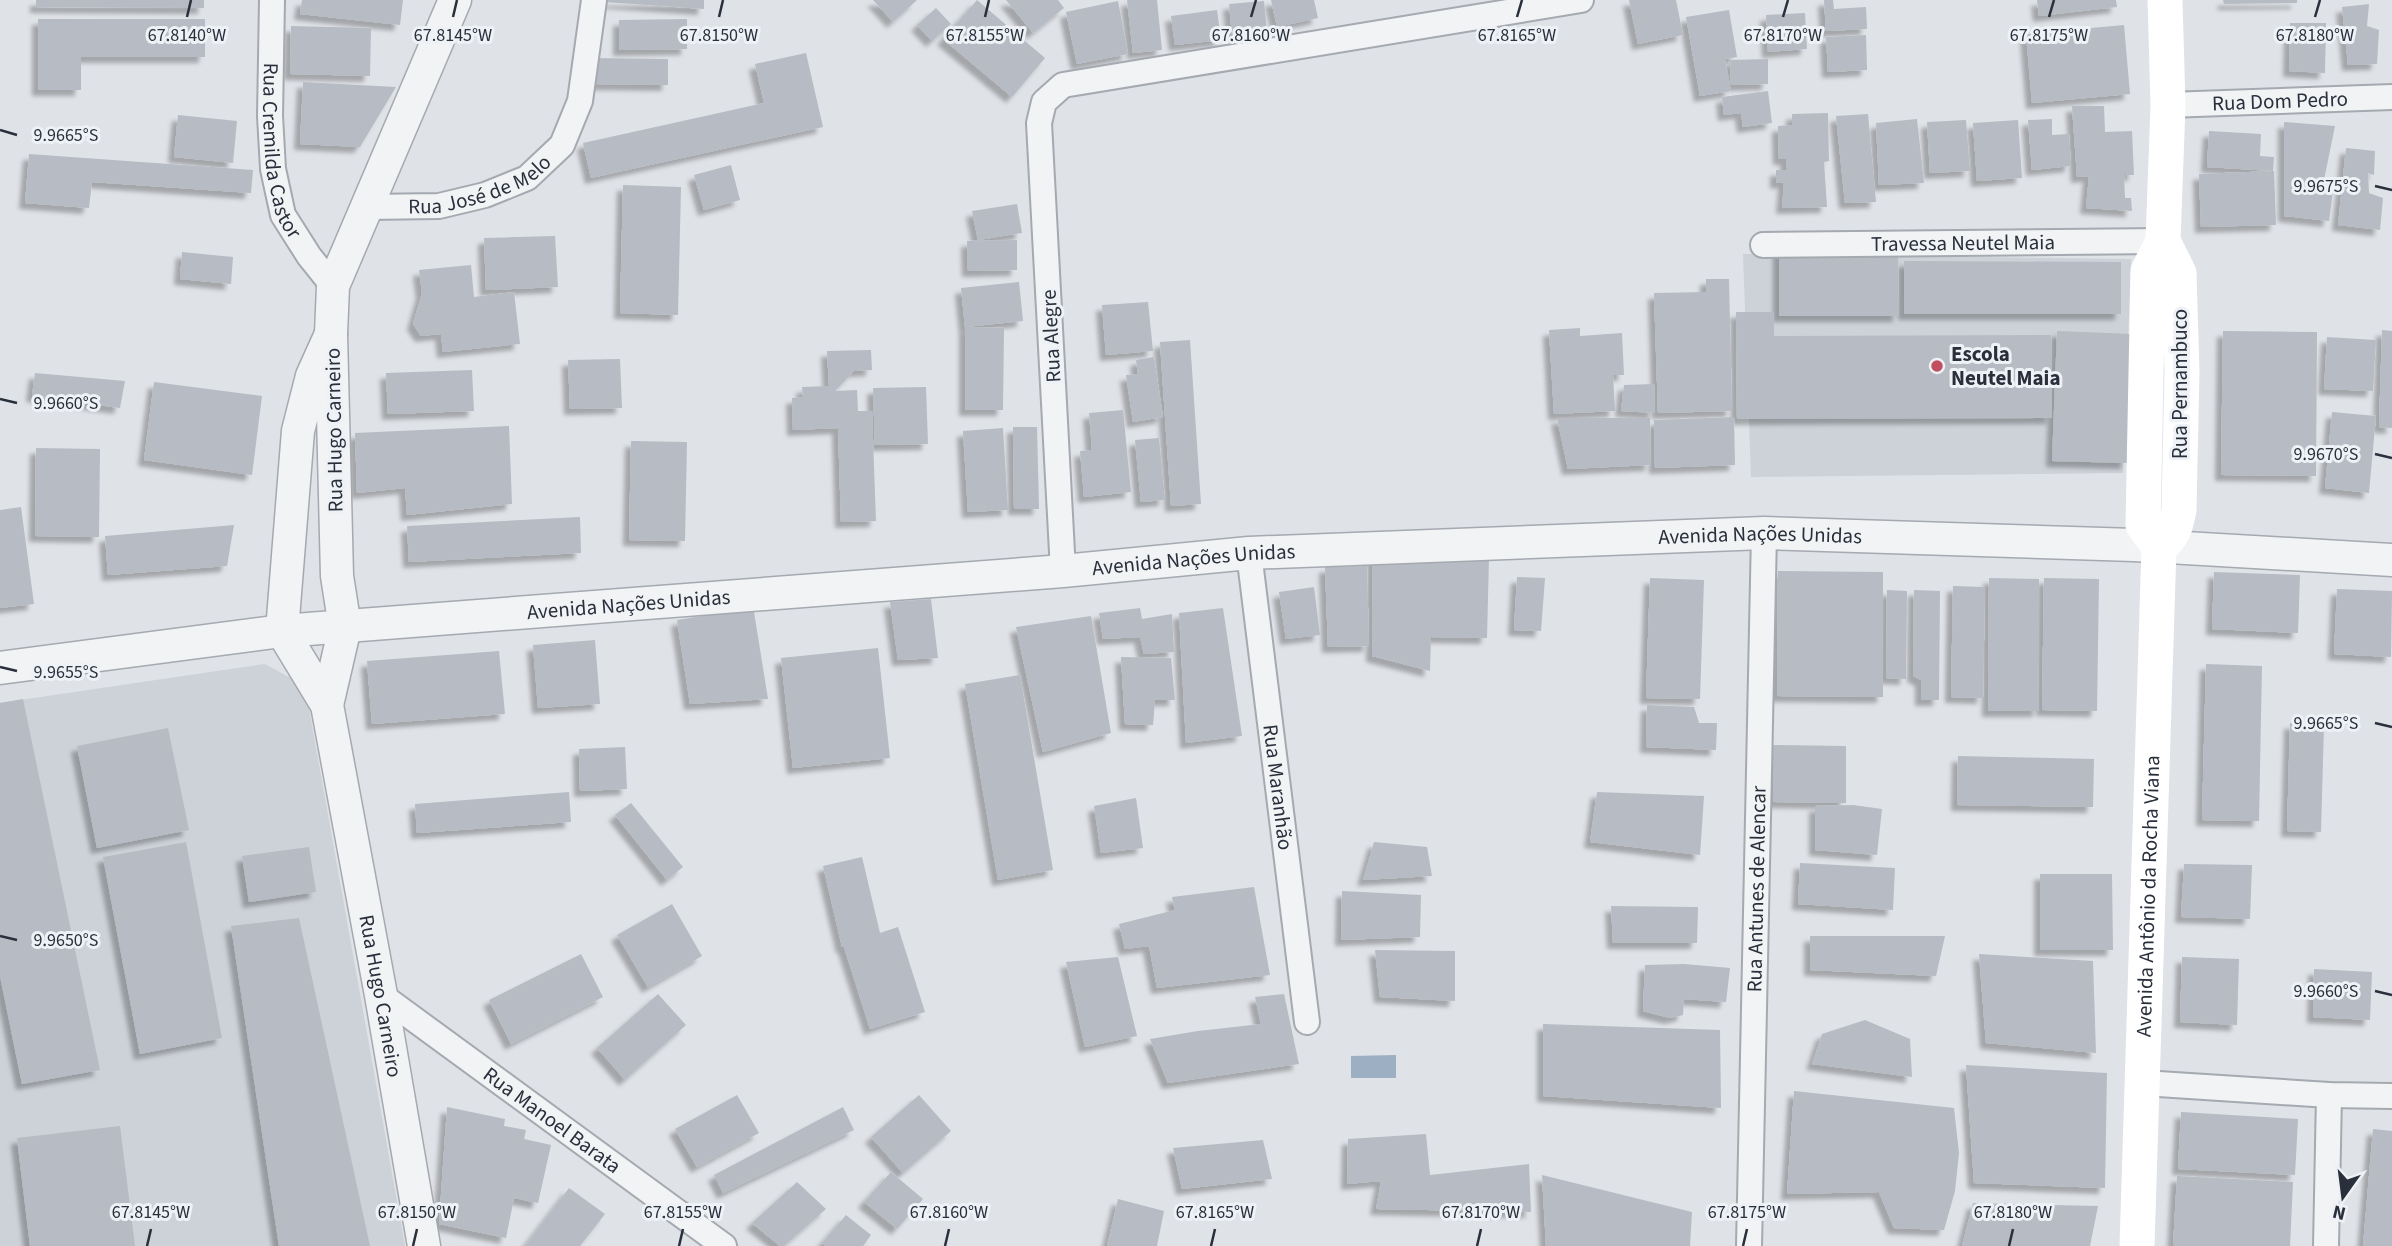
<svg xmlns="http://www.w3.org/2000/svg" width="2392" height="1246" viewBox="0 0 2392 1246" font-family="'Source Sans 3',sans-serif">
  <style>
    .built { fill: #cdd1d8 }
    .water { fill: #9dafc3 }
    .building { fill: #b7bbc3; filter: url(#shadow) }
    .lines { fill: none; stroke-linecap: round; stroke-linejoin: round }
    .minor-casing { stroke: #a5a9b0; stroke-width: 28 }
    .tertiary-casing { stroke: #a5a9b0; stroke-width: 35 }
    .minor { stroke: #f1f3f5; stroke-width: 24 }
    .tertiary { stroke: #f1f3f5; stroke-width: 32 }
    .secondary { stroke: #fff; stroke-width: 35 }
    .ticks { fill: none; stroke: #29303c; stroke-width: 2.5 }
    .poi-dot { fill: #c04f60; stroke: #eef1f5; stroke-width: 2.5 }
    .labels { text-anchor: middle; stroke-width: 6; stroke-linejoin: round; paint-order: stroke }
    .street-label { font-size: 21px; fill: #29303c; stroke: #eef1f5 }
    .poi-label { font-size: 21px; font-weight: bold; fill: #29303c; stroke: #eef1f5; text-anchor: start }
    .ticks-label { font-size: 18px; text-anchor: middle; fill: #29303c; stroke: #eef1f5; stroke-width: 6; stroke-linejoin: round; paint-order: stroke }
  </style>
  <defs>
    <filter id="shadow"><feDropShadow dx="-6" dy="6" stdDeviation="2" flood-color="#0004"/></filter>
  </defs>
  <rect width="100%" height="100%" fill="#dfe2e7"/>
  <!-- built -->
  <g class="built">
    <polygon points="1743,254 2131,259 2123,473 1751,477"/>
    <polygon points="265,664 305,686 405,1246 0,1246 0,703"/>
  </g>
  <!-- water -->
  <polygon class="water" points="1396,1055 1396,1078 1351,1078 1351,1056"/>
  <!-- building -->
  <g class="building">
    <polygon points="36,0 204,0 204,8 36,7"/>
    <polygon points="302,0 403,0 400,25 300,14"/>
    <polygon points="604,0 704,0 704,9 604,2"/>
    <polygon points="873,0 917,0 893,22"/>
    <polygon points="977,0 1045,58 1012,97 943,39"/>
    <polygon points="1006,0 1058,0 1064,8 1033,33"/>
    <polygon points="1127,0 1157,0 1162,50 1133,53"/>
    <polygon points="1271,0 1314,0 1318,18 1277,27"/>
    <polygon points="1629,0 1676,0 1683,35 1638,44"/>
    <polygon points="1824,0 1833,0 1834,9 1866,7 1867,29 1826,31"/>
    <polygon points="2037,0 2116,0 2117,7 2039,16"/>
    <polygon points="2223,0 2297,0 2297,3 2224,4"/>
    <polygon points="1118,1 1128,54 1077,64 1066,12"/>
    <polygon points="1264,1 1267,32 1232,35 1229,4"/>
    <polygon points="2369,4 2367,26 2379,30 2377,64 2348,65 2342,7"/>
    <polygon points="936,8 951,24 932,41 917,25"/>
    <polygon points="1217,10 1221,40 1175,45 1171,16"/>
    <polygon points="1729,10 1737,57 1725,59 1731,91 1700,96 1686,17"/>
    <polygon points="1805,13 1807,49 1768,52 1766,15"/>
    <polygon points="38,19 205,19 205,57 81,57 81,90 38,90"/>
    <polygon points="687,19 687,49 619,50 619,20"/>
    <polygon points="2290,23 2326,23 2325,73 2289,71"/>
    <polygon points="2124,25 2130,94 2032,103 2026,34"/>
    <polygon points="291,26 371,28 370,76 290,74"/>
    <polygon points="1866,35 1867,70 1828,72 1826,37"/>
    <polygon points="806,53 823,127 591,178 583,143 764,103 755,64"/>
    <polygon points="593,58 668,59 668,85 593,84"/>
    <polygon points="1768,59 1768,84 1731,85 1730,60"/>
    <polygon points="303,82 396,87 360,147 300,144"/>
    <polygon points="1768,91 1772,123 1743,127 1741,113 1724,115 1722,97"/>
    <polygon points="2072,106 2104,106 2105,132 2132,131 2134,175 2124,175 2125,198 2131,198 2132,211 2086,208 2089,176 2077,177"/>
    <polygon points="1828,113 1829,161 1824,162 1827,207 1782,208 1784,182 1776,183 1776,170 1787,170 1786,159 1779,159 1778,126 1792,125 1792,114"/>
    <polygon points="1868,114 1876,202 1845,203 1836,116"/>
    <polygon points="178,115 237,121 233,163 174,157"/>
    <polygon points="1917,119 1924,183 1879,185 1876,123"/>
    <polygon points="2052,119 2052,135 2069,134 2071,166 2032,170 2028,120"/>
    <polygon points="1966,120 1970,171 1930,173 1927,122"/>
    <polygon points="2018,120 2022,178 1977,181 1973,123"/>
    <polygon points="2284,122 2335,126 2324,180 2334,183 2329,221 2284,216"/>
    <polygon points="2209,131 2261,134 2260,156 2274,157 2273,171 2207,167"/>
    <polygon points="2346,148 2375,151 2374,175 2368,173 2369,193 2383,198 2380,230 2338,225"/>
    <polygon points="29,154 253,170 251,193 92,182 89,208 25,203"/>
    <polygon points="731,165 740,200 704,210 694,175"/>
    <polygon points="2274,171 2276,225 2201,227 2199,174"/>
    <polygon points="623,185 681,187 678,315 620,313"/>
    <polygon points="1017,204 1022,233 978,240 972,211"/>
    <polygon points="555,236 558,287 486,290 484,238"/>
    <polygon points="1017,240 1017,270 968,271 967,241"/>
    <polygon points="1898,247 1899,316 1779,316 1779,248"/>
    <polygon points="182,252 233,257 231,284 180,279"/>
    <polygon points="1904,261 2121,262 2121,314 1904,314"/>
    <polygon points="471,265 474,297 514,292 520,344 443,352 441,334 421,336 413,324 422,293 419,270"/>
    <polygon points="1706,279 1729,279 1732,411 1658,413 1654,293 1706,292"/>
    <polygon points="1019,282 1023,321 965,327 1004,328 1003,410 965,410 965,327 961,288"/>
    <polygon points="1148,302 1153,351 1106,355 1102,305"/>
    <polygon points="1736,312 1774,312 1774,336 2051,335 2052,418 1737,419"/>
    <polygon points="1580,328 1580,336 1622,333 1624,375 1613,375 1615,411 1554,414 1549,330"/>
    <polygon points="2382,330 2392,331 2392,428 2379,427"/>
    <polygon points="2057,331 2132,334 2127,463 2052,461"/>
    <polygon points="2223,331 2317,332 2316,476 2221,475"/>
    <polygon points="2327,337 2376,340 2373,391 2324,389"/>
    <polygon points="1190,340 1201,504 1171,506 1160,342"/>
    <polygon points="871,350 872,370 854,371 835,391 857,390 858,411 872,411 876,521 841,522 838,428 793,430 792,398 803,397 802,387 829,386 827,351"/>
    <polygon points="1154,357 1163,417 1133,422 1126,375 1138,374 1136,360"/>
    <polygon points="620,359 622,408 570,409 568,360"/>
    <polygon points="472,370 474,411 388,414 386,373"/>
    <polygon points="35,373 125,381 120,408 32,396"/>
    <polygon points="154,382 262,396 252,475 144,460"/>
    <polygon points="1654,384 1655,413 1621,411 1624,385"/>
    <polygon points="926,387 928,444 875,445 873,388"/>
    <polygon points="1123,410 1131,492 1084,497 1080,451 1092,450 1089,413"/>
    <polygon points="2332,412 2376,416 2369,493 2325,488"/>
    <polygon points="1734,417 1735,465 1655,468 1654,420"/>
    <polygon points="1557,418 1650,418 1651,465 1568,469"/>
    <polygon points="509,426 512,504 407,515 405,488 357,493 355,433"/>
    <polygon points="1013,427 1037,427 1039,509 1014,509"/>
    <polygon points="1003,428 1008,510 968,512 963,431"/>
    <polygon points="1159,438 1165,500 1141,502 1135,440"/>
    <polygon points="631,441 687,442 685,541 629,540"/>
    <polygon points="36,448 100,449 99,537 35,536"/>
    <polygon points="21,507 34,604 0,608 0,510"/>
    <polygon points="580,517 581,553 409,562 407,526"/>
    <polygon points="234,525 227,566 108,575 105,536"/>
    <polygon points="1373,556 1489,558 1487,638 1431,637 1430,671 1372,656"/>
    <polygon points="1367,566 1369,646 1328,647 1325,567"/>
    <polygon points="1778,571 1883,572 1883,697 1777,696"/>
    <polygon points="2214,572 2300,575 2298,633 2212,629"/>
    <polygon points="1517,577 1545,578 1541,631 1514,630"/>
    <polygon points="1650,578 1704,580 1700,699 1646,698"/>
    <polygon points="1989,578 2039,579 2039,711 1988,711"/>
    <polygon points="2044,578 2099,579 2097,711 2042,710"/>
    <polygon points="1953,586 1985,587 1983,698 1951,697"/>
    <polygon points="1314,587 1320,635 1286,639 1279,592"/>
    <polygon points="2337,589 2392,591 2391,657 2334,654"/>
    <polygon points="1887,590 1907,591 1906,679 1886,678"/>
    <polygon points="1914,590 1940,591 1939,700 1921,700 1921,680 1913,676"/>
    <polygon points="931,599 938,658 898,660 890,602"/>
    <polygon points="1140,608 1142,619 1172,614 1174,652 1144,654 1140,637 1103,639 1099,613"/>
    <polygon points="1223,608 1242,736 1186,743 1179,613"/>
    <polygon points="726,612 754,612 768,699 690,704 677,620"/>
    <polygon points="1091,616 1111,733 1043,752 1016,627"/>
    <polygon points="595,640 600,704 538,708 533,645"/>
    <polygon points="878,648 890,758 793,768 781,658"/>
    <polygon points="499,651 505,714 372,724 367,661"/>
    <polygon points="1121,657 1171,658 1175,700 1155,700 1153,725 1125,724"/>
    <polygon points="2206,664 2262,666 2259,821 2202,820"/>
    <polygon points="1020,675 1053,870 998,880 965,684"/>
    <polygon points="23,699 100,1070 22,1084 0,976 0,703"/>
    <polygon points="1647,705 1694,707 1699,723 1717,723 1716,750 1646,747"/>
    <polygon points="2290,723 2324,725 2321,832 2287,831"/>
    <polygon points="168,728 189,830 97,848 77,746"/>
    <polygon points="1773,745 1846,746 1846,803 1773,802"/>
    <polygon points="625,747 627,789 580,791 579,749"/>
    <polygon points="1958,756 2094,759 2093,807 1957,805"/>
    <polygon points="569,792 571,822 417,833 415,804"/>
    <polygon points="1597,792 1704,796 1700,855 1590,842"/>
    <polygon points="1136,798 1143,848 1101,853 1094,806"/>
    <polygon points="631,803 683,867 667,880 615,815"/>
    <polygon points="1853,805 1882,809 1877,855 1815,850 1815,806"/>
    <polygon points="186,842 222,1038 140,1054 103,857"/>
    <polygon points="1374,842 1427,847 1432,876 1363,880"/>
    <polygon points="309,847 316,892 249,902 242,856"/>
    <polygon points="862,857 880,933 898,927 925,1012 870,1029 844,947 842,947 823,866"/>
    <polygon points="1800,863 1895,868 1893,910 1798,904"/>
    <polygon points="2184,864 2252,865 2250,919 2181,917"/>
    <polygon points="2040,874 2112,874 2113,950 2040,950"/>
    <polygon points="1254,887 1270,975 1157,988 1149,946 1125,949 1119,924 1175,910 1172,897"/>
    <polygon points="1342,891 1421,895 1420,937 1341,940"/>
    <polygon points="672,904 702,956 648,987 617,935"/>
    <polygon points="1611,906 1698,907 1697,943 1613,943"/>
    <polygon points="299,918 370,1246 279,1246 231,926"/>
    <polygon points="1810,936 1945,936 1936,976 1810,970"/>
    <polygon points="1375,950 1455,951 1455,1001 1380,997"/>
    <polygon points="581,954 603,997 511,1044 489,1000"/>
    <polygon points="1979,954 2093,961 2096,1053 1986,1043"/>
    <polygon points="1118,957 1137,1036 1085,1047 1066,962"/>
    <polygon points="2182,957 2239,959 2237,1025 2180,1022"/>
    <polygon points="1684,964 1730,968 1726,1002 1684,999 1683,1015 1670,1018 1643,1011 1645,965"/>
    <polygon points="2314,969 2372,972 2370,1020 2313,1017"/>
    <polygon points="658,994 686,1025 625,1080 597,1048"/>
    <polygon points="1284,994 1299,1064 1168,1083 1150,1039 1198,1031 1261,1024 1255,997"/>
    <polygon points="1865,1020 1910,1039 1912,1077 1812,1064 1822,1034"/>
    <polygon points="1543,1024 1720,1030 1721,1108 1543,1096"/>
    <polygon points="1966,1065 2107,1073 2105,1188 1974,1183"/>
    <polygon points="1794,1091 1954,1108 1959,1153 1955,1191 1944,1230 1894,1228 1879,1192 1787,1194"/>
    <polygon points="737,1095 759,1133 697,1167 675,1129"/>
    <polygon points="919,1095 951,1131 903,1173 871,1137"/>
    <polygon points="447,1107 505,1119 504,1126 526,1130 524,1139 551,1145 538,1203 514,1198 506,1238 439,1224"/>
    <polygon points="843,1107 854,1130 723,1193 714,1175"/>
    <polygon points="2181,1112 2298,1119 2295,1175 2178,1169"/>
    <polygon points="120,1126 135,1246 30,1246 17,1138"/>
    <polygon points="2373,1129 2392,1131 2392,1246 2363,1246"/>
    <polygon points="1426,1134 1430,1175 1529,1164 1531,1212 1376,1209 1381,1181 1347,1184 1348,1139"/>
    <polygon points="1263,1140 1272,1179 1182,1189 1173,1148"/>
    <polygon points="891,1172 923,1199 897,1229 864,1202"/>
    <polygon points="1542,1175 1692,1212 1690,1246 1546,1246"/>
    <polygon points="2177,1176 2293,1182 2290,1246 2173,1246"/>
    <polygon points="797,1182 826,1209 784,1246 780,1246 752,1223"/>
    <polygon points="569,1188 605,1214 580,1246 525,1246"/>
    <polygon points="1118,1199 1164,1211 1157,1246 1107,1246"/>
    <polygon points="1973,1203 2098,1206 2090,1246 1962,1246"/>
    <polygon points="846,1215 871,1235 863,1246 826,1246 822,1243"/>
  </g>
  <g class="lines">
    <!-- minor casing -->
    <g class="minor-casing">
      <g id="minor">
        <path id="s1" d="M272,0L270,116L273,169L283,215L309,256L333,286"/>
        <path id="s2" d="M2168,105L2392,97"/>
        <path id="s3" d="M367,207L439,206L485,195L527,178L562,145L580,101L594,0"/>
        <path id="s4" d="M1763,245L2163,241"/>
        <path id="s5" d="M1249,553L1307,1022"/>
        <polyline points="1063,571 1039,123 1044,102 1063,85 1581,0"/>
        <path id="s6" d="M381,995L724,1246"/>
        <polyline points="2143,1083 2329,1095 2392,1096"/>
        <path id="s7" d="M1749,1246L1764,533"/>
        <polyline points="2326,1246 2329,1095"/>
      </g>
    </g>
    <!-- tertiary casing -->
    <g class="tertiary-casing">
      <g id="tertiary">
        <path id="s8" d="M331,334L312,376L298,431L282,631L327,705L381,995L424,1246"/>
        <path id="s9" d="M0,668L282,631L1063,571L1249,553L1764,533L2134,545L2392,560"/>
        <polyline points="327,705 345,627 337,576 331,334 333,286 455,0"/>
      </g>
    </g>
    <!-- minor -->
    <use href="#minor" class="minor"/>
    <!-- tertiary -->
    <use href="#tertiary" class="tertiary"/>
    <!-- secondary -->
    <g class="secondary">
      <path d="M2159,547C2173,538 2176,526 2179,510L2182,371L2179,273L2163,241"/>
      <path id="s10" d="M2137,1246L2159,547L2143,525L2148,271L2163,241L2168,105L2165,0"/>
    </g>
  </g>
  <!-- ticks -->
  <path class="ticks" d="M187,17L191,0M453,17L457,0M719,17L723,0M985,17L989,0M1251,17L1256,0M1517,17L1522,0M1783,17L1788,0M2049,17L2054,0M2315,17L2320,0M0,130L17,135M2375,186L2392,190M0,399L17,403M2375,454L2392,458M0,667L17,671M2375,723L2392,727M0,936L17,940M2375,991L2392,995M147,1246L151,1229M413,1246L417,1229M679,1246L683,1229M945,1246L949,1229M1211,1246L1215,1229M1477,1246L1481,1229M1743,1246L1747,1229M2009,1246L2013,1229"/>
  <!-- markers -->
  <circle class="poi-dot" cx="1937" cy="366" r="7"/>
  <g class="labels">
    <!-- street labels -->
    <g class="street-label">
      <text dy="7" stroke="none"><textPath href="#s2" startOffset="112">Rua Dom Pedro</textPath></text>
      <text dy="7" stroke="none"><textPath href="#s1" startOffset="152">Rua Cremilda Castor</textPath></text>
      <text dy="7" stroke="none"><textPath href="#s3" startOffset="117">Rua José de Melo</textPath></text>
      <text dy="7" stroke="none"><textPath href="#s4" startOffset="200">Travessa Neutel Maia</textPath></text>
      <text transform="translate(1051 336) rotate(-93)" y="7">Rua Alegre</text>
      <text transform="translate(2180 384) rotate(-90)" y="7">Rua Pernambuco</text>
      <text transform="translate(334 430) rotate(-91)" y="7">Rua Hugo Carneiro</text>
      <text dy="7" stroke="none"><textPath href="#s9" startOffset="1766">Avenida Nações Unidas</textPath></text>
      <text dy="7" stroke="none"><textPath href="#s9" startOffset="1199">Avenida Nações Unidas</textPath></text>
      <text dy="7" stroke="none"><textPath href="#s9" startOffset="632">Avenida Nações Unidas</textPath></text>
      <text dy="7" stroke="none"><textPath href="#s5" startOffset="236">Rua Maranhão</textPath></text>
      <text dy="7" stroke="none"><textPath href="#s7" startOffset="357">Rua Antunes de Alencar</textPath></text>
      <text dy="7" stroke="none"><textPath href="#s10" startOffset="350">Avenida Antônio da Rocha Viana</textPath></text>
      <text dy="7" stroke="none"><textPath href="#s8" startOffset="686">Rua Hugo Carneiro</textPath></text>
      <text dy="7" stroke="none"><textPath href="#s6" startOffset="212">Rua Manoel Barata</textPath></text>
    </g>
    <!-- poi labels -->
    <g class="poi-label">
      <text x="1951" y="361">Escola<tspan x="1951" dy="24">Neutel Maia</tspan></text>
    </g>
  </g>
  <g class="ticks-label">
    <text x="719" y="41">67.8150°W</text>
    <text x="1251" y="41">67.8160°W</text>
    <text x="1517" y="41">67.8165°W</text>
    <text x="1783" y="41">67.8170°W</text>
    <text x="2049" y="41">67.8175°W</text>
    <text x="187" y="41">67.8140°W</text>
    <text x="453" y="41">67.8145°W</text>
    <text x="985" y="41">67.8155°W</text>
    <text x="2315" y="41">67.8180°W</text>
    <text x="66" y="141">9.9665°S</text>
    <text x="2326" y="192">9.9675°S</text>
    <text x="66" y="409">9.9660°S</text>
    <text x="2326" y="460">9.9670°S</text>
    <text x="66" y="678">9.9655°S</text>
    <text x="2326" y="729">9.9665°S</text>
    <text x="66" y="946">9.9650°S</text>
    <text x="2326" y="997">9.9660°S</text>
    <text x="151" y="1218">67.8145°W</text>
    <text x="417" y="1218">67.8150°W</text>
    <text x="683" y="1218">67.8155°W</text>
    <text x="949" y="1218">67.8160°W</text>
    <text x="1215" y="1218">67.8165°W</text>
    <text x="1481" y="1218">67.8170°W</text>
    <text x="1747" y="1218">67.8175°W</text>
    <text x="2013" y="1218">67.8180°W</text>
  </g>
  <!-- north arrow -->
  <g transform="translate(2343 1197) rotate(194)" stroke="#eef1f5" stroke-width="5" paint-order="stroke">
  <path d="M0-5L12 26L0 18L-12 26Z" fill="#29303c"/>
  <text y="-10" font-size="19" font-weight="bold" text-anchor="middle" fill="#29303c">N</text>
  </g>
</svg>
